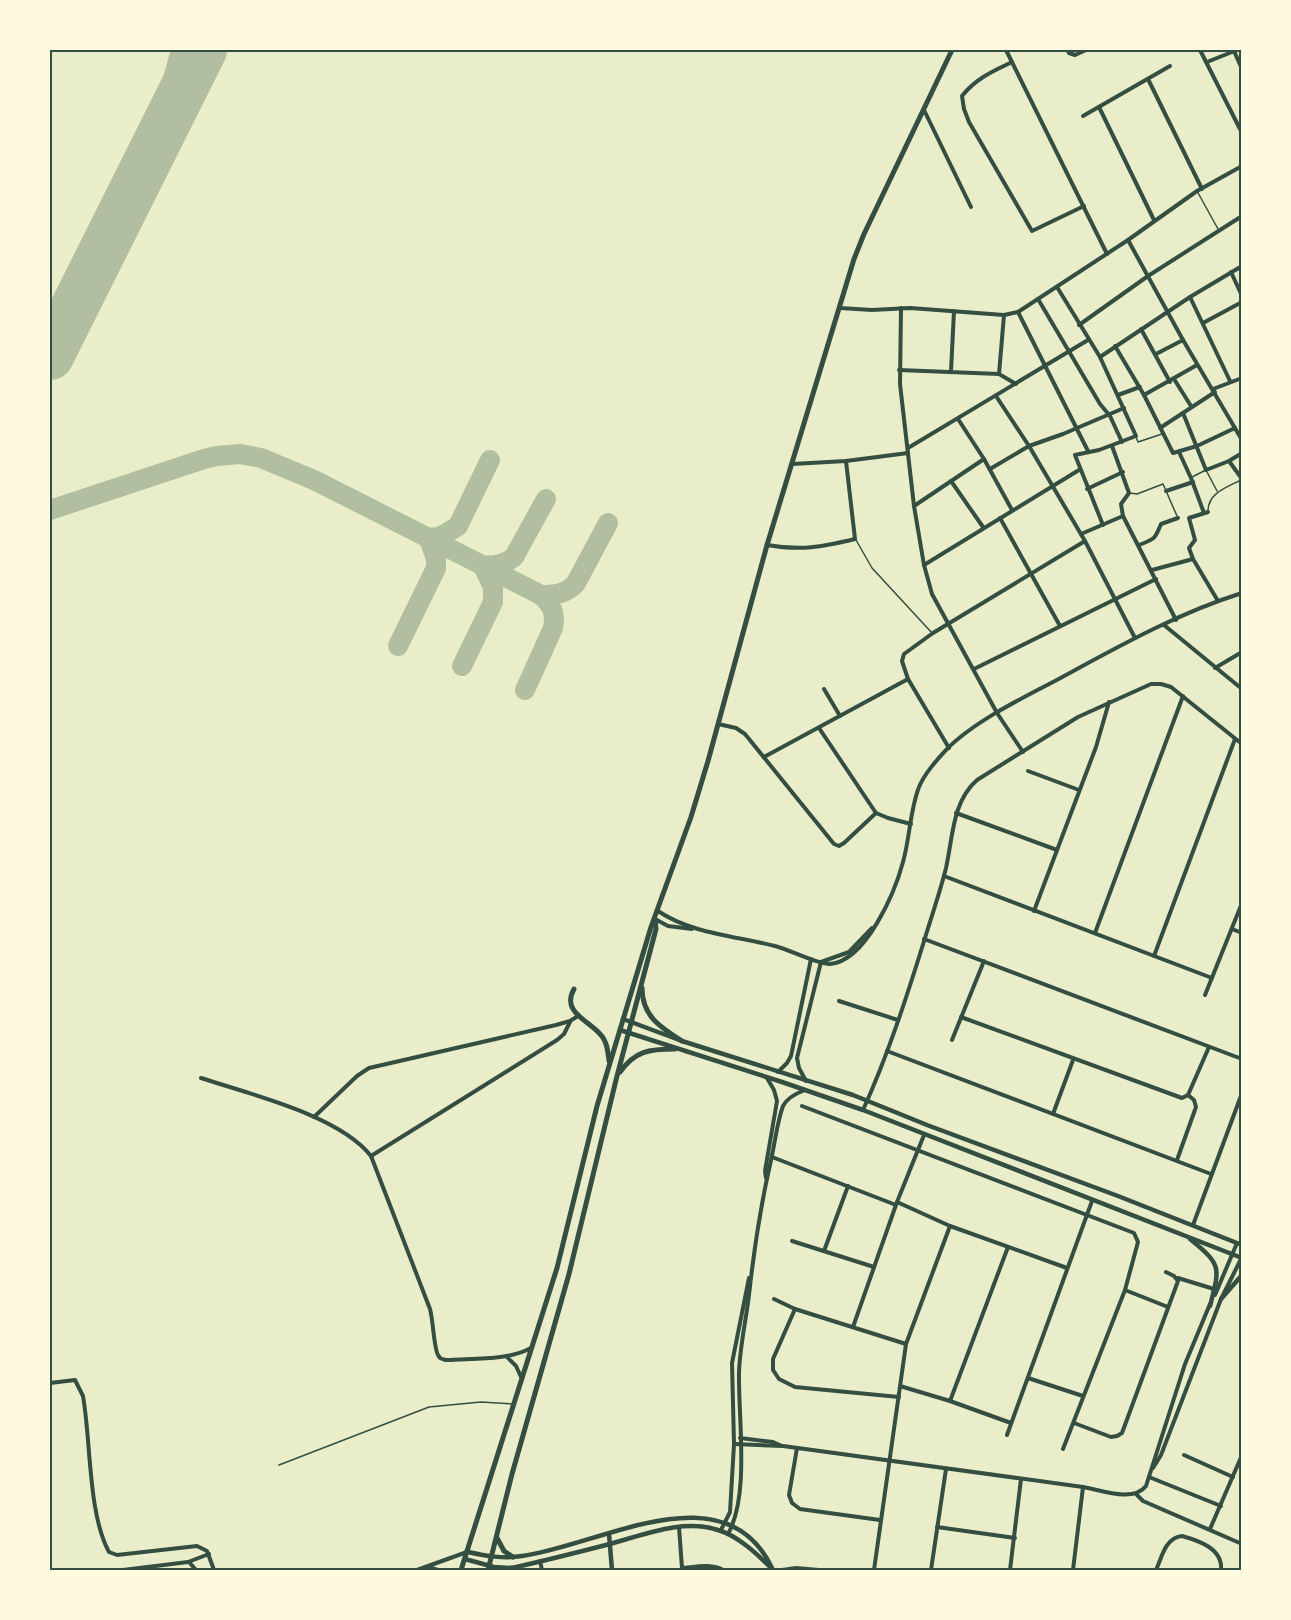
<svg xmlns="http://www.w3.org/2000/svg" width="1291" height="1620" viewBox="0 0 1291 1620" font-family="Commissioner,sans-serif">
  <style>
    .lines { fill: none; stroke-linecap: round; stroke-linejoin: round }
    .taxiway { stroke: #b2bea0; stroke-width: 20 }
    .runway { stroke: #b2bea0; stroke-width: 48 }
    .service { stroke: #344e41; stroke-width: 1.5 }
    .minor { stroke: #344e41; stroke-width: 4 }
    .tertiary { stroke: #344e41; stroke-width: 4.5 }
    .secondary { stroke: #344e41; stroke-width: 5 }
    .neatline { fill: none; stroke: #344e41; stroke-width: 2 }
  </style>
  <rect width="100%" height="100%" fill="#e9edc9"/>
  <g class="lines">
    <!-- taxiway -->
    <g class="taxiway">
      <polyline points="145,166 164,112 181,50"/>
      <path d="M50,510L204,459L217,456L240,454L261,458L314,480L541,595C556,595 566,594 576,583L608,523"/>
      <polyline points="428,538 440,537 458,526 490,460"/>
      <polyline points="398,646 436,568 436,559 429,539"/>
      <path d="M462,666L493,602V587L483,566C495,565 504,565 514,557L546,499"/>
      <path d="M525,690L553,628C556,613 552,605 541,595"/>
    </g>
    <!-- runway -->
    <polyline class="runway" points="50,356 203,50"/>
    <!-- service -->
    <g class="service">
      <polyline points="1197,191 1218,229"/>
      <polyline points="1136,437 1138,442 1162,434"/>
      <polyline points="1192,477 1206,470 1217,491"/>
      <polyline points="1130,493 1137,494 1163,484 1177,516"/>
      <path d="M1208,511C1208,493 1227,487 1241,480"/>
      <polyline points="856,540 872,568 932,633"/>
      <polyline points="279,1465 429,1407 481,1402 513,1404"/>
    </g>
    <!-- minor -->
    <g class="minor">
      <polyline points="1006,50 1107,254"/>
      <polyline points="1067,50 1069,53 1075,55 1086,50"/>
      <polyline points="1200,50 1242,133"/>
      <polyline points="1234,51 1242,69"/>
      <path d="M1012,62C993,71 975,79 962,96L964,109L969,122L1032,231L1084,206"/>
      <polyline points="1207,62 1237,50"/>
      <polyline points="1148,79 1202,189"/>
      <polyline points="1099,107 1154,220"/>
      <polyline points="924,110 971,207"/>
      <polyline points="1083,116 1170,66"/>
      <polyline points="1128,240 1183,340 1242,440"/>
      <polyline points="1231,272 1242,296"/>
      <polyline points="1057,287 1100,357 1136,436 1099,450 1075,455 1103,525"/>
      <polyline points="1190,297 1230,381"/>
      <polyline points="1038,299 1100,404 1110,416 1122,442"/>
      <polyline points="840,308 872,310 910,308 1004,315 1018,312 1128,240 1197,191 1242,166"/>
      <polyline points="901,308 900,384 914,506 924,565 932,594 997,713 1023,752"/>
      <polyline points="1018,312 1088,451"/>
      <polyline points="1203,323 1242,302"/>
      <polyline points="1079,325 1148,276 1242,216"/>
      <polyline points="1141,329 1170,382"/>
      <polyline points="1115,346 1144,395 1173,453 1197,446 1235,428"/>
      <polyline points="1156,354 1183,340"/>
      <polyline points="1100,357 1190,297 1242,266"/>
      <polyline points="899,370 999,374 1016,384"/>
      <polyline points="951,371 954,311"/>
      <polyline points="999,374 1004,315"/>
      <polyline points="1174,379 1191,406"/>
      <polyline points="1213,389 1242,378"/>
      <polyline points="1118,395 1140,387"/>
      <polyline points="1144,395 1197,365"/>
      <polyline points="996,396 1029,446 1085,541 1135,638"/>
      <polyline points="1183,413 1206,470 1229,461 1242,453"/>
      <polyline points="958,419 984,459 1012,510"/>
      <polyline points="1160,428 1215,392"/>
      <polyline points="908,448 1088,340"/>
      <polyline points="1179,452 1191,478 1204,513"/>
      <polyline points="1229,461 1242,479"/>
      <polyline points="792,464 846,461 908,453"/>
      <polyline points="990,469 1029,446 1063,434 1124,408"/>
      <polyline points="951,481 983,527"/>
      <polyline points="1087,489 1123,472"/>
      <polyline points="1166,491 1193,482"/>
      <polyline points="914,506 984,459"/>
      <polyline points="1208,512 1189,518 1195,540 1189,548 1193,559 1218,601"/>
      <polyline points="1123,516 1176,620"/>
      <polyline points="1000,518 1060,626"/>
      <polyline points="1081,534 1123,516 1121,504 1129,493 1112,446"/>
      <path d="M767,545C802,551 821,547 855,539L846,461"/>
      <path d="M1139,545C1155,539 1155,539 1161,524L1178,518"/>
      <polyline points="924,565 1079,470"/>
      <polyline points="1152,570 1193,559"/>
      <polyline points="1164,625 1242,689"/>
      <polyline points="1215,668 1242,652"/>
      <polyline points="974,669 1156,579"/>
      <polyline points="824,689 840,716"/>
      <polyline points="718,724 736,728 745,734 834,844 839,846 844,843 876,813"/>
      <polyline points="819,728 876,813 888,818 911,824"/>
      <polyline points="949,748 908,679 902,661 904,654 933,633 1085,541"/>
      <polyline points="764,757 908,679"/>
      <polyline points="1028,771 1079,790"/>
      <polyline points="956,813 1057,850"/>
      <polyline points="944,876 1212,978"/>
      <path d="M658,911C692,934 736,936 775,946C788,949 819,965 830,964C866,961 895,892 903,862C910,837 910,810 919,787C925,773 936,761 946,750C972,723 1020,699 1053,682C1114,649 1175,614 1242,593"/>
      <polyline points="1034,911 1096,747 1109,702"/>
      <polyline points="655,919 668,926 692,929"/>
      <polyline points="1232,929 1242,933"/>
      <polyline points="1095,933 1183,696"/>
      <polyline points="924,939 1242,1059"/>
      <polyline points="1154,956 1235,739"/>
      <polyline points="821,962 849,952 872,928"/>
      <polyline points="1205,995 1242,903"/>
      <polyline points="839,1001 898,1020"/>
      <polyline points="961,1017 1182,1098 1188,1095 1209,1047"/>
      <polyline points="952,1040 984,961"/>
      <polyline points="887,1051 1211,1174"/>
      <polyline points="778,1072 787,1063 791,1056 811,959"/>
      <path d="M201,1078C249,1094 339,1115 371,1156L430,1309C433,1319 434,1349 438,1355C440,1359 442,1359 446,1360C473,1358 507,1361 531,1348"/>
      <polyline points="806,1081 799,1068 797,1058 821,962"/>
      <polyline points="802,1106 1134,1233 1138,1242 1125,1290 1063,1449"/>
      <path d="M863,1110C888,1055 907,996 925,938C932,915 940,892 946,868C953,837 952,802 977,780L1078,717L1151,684H1161L1171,687L1242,744"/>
      <polyline points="1053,1114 1073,1060"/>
      <polyline points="314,1117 357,1076 369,1068 556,1025 570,1021 578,1016"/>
      <polyline points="371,1156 557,1040 564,1034 570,1022"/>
      <polyline points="772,1157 896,1205"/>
      <polyline points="1177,1160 1196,1107 1194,1100 1188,1095"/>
      <polyline points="766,1178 765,1171 777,1101 774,1090 767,1078"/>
      <polyline points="897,1202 950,1226 1067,1268"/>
      <polyline points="1193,1225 1242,1093"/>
      <polyline points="792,1241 874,1267"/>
      <polyline points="824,1251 848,1186"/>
      <polyline points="1178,1278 1214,1289"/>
      <polyline points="1125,1290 1168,1307"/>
      <polyline points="1215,1295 1237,1243"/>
      <polyline points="774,1299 795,1309 906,1344"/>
      <polyline points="795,1309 773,1359 773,1370 779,1379 795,1387 899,1397"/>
      <polyline points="853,1327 897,1202 924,1135"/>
      <polyline points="506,1356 516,1366 522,1379"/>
      <polyline points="1028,1378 1083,1396"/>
      <path d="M50,1383L75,1380L83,1396C91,1441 88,1514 109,1552L117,1555L197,1546L207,1551L214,1570"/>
      <polyline points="900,1386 950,1401 1011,1423"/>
      <polyline points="950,1401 1008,1247"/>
      <polyline points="1074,1423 1111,1437 1117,1436 1122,1433 1178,1281 1174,1276 1166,1272"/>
      <polyline points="1007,1435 1092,1201"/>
      <polyline points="740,1438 773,1442 782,1446"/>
      <path d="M734,1444L783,1446L1083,1487C1101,1490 1133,1503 1146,1486L1185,1364L1210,1304"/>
      <polyline points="797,1448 789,1495 792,1503 800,1509 880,1520"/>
      <polyline points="1184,1455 1233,1477"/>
      <polyline points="1153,1468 1161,1455 1221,1299 1242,1257"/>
      <polyline points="1149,1477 1221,1506"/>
      <polyline points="1136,1494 1143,1501 1242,1544"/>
      <path d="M679,1527L682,1568C695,1567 712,1563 723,1570"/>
      <polyline points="937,1527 1015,1538"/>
      <polyline points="1210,1529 1242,1455"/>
      <polyline points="721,1530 730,1512 734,1444 732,1363 749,1278"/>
      <path d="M728,1534C750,1495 738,1417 739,1372C740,1346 746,1320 749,1295C754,1249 761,1204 771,1160C775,1143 777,1122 783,1106C787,1098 797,1093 805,1090"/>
      <polyline points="540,1561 542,1570"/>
      <polyline points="189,1562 196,1570"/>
      <polyline points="428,1567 438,1570"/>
      <polyline points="123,1570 188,1562 209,1554"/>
      <polyline points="417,1570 467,1552"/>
      <polyline points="782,1570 796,1568 819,1570"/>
      <polyline points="874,1570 906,1344 950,1226"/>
      <polyline points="931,1570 946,1469"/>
      <polyline points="1010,1570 1021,1479"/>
      <polyline points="1073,1570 1083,1487"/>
      <path d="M1156,1570C1162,1557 1165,1538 1182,1536C1200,1541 1223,1549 1221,1570"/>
    </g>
    <!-- tertiary -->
    <g class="tertiary">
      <polyline points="623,1019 682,1041 853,1095 927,1125 1118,1196 1242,1245"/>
      <polyline points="620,1030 782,1082 863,1110 1242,1258"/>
      <path d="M1190,1239C1222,1265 1220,1267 1210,1306"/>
      <polyline points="1221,1299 1242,1275"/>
      <polyline points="609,1534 612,1570"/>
      <path d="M468,1552C486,1556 503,1559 522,1556C600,1546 726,1467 773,1570"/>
      <path d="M465,1559L494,1567L512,1568C543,1561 575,1553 606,1545C641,1536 682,1518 718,1530C738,1536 756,1553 770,1567"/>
    </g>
    <!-- secondary -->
    <g class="secondary">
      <path d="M642,988C642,1016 660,1027 682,1041"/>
      <path d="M574,989C561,1012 588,1020 600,1034C607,1041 608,1052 609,1061"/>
      <path d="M620,1072C635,1051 649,1049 675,1049"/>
      <polyline points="497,1538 504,1551 513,1557"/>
      <polyline points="461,1570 557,1268 597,1106 651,927 691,817 708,761 767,545 854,259 864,234 952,50"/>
      <polyline points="488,1570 512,1474 569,1274 617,1076 656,929 655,919"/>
      <polyline points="504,1570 512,1568"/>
    </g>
  </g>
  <!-- border -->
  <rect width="1291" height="1620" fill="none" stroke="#fefae0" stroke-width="102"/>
  <rect x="51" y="51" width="1189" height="1518" class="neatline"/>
</svg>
